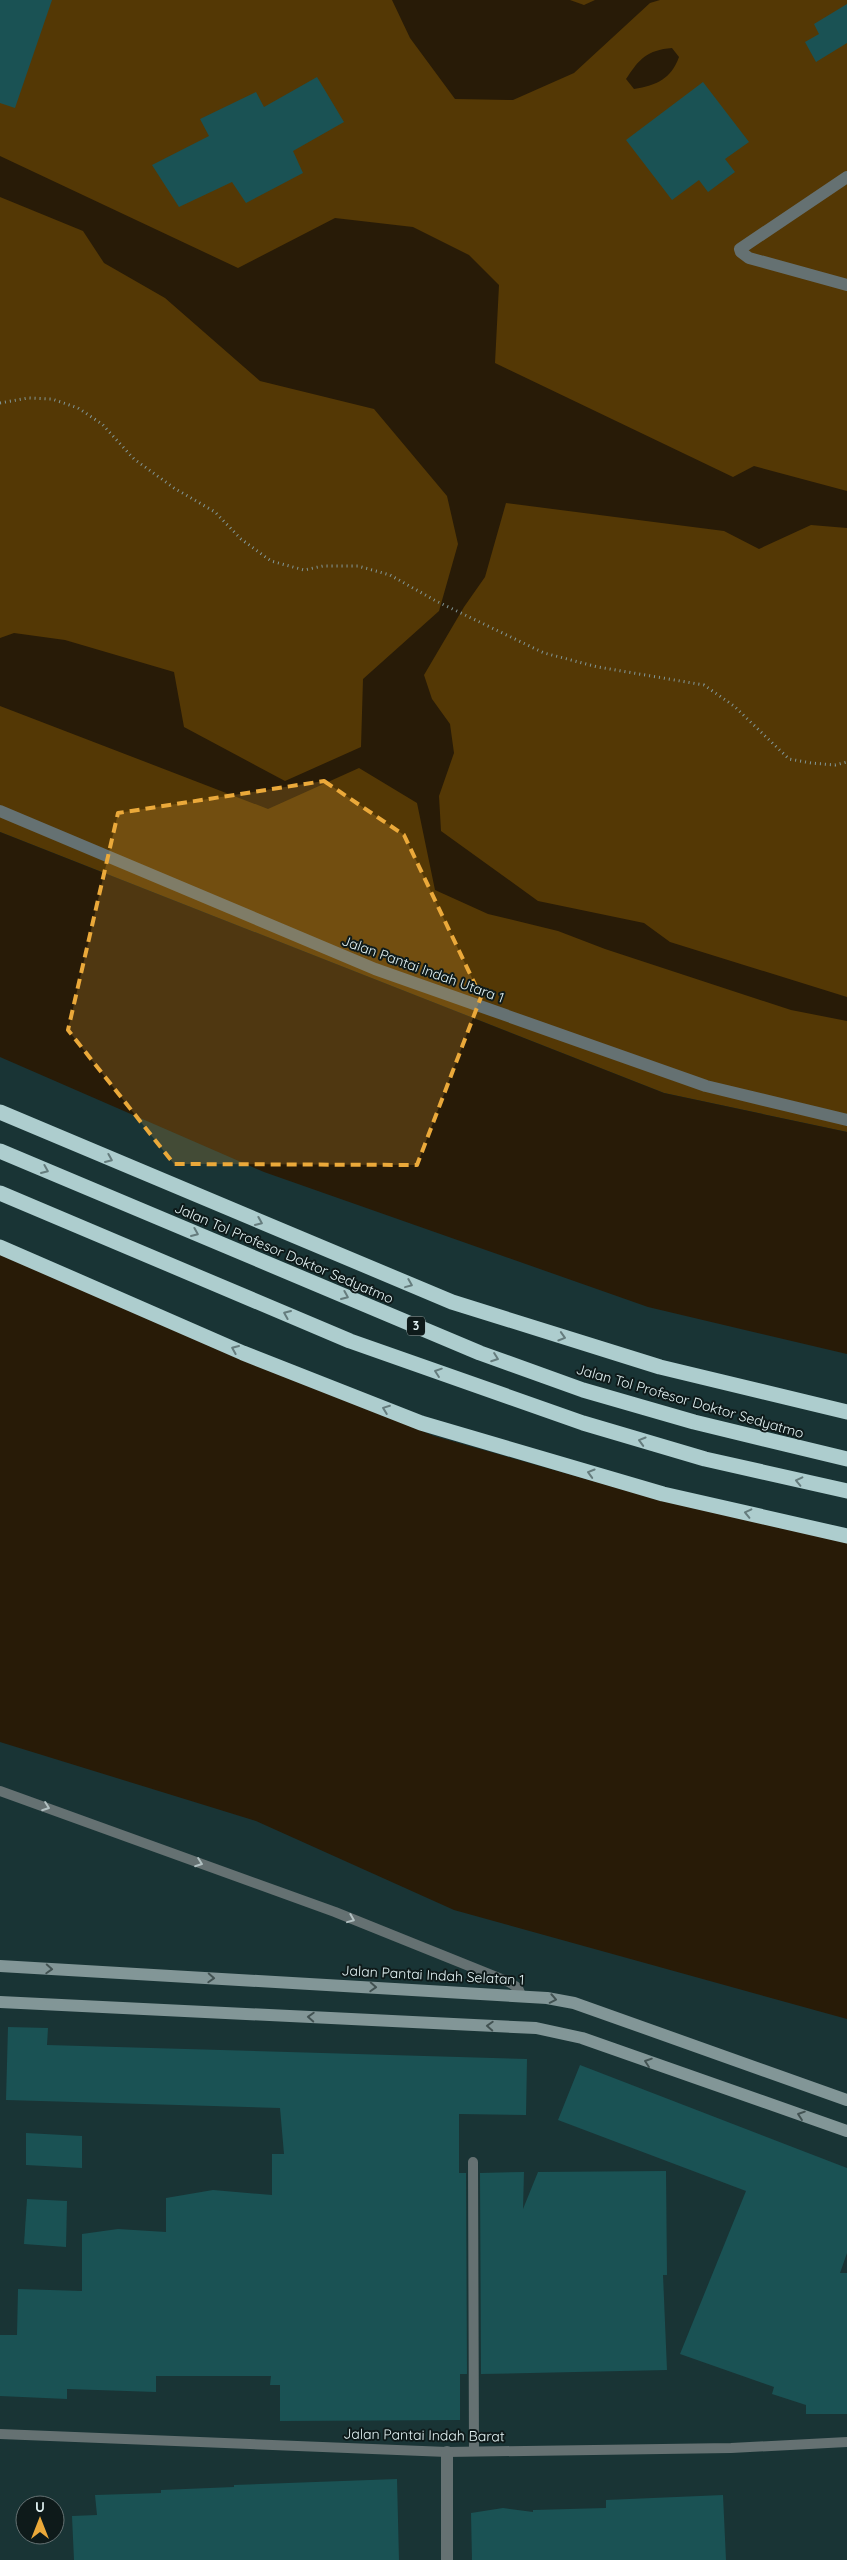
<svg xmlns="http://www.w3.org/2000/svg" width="847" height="2560" viewBox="0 0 847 2560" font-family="Quicksand,sans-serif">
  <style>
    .green { fill: #543805 }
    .water { fill: #281b07 }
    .building { fill: #1a5254 }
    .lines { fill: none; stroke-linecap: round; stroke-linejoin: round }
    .path { stroke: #839899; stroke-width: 3; stroke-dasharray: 1 4; stroke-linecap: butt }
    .lane { stroke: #657172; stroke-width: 10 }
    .street { stroke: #657172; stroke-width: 12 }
    .secondary { stroke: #829697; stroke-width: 12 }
    .highway { stroke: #adcdce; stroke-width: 15 }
    .oneway { stroke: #657c7d }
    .oneway2 { stroke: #b1c0c1 }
    .oneway3 { stroke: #425252 }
    .marked { fill: #eba93a; fill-opacity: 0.2; stroke: #eba93a; stroke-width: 4; stroke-dasharray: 10 6; stroke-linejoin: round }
    .labels { text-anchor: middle; stroke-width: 4; stroke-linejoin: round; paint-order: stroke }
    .shield { fill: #0e1a1a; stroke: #a4b3b3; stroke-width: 1 }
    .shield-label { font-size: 12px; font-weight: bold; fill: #e4f4f5 }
    .street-label { font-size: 14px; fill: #e4f4f5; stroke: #0e1a1a }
  </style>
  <rect width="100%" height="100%" fill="#193435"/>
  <!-- green -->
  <polygon class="green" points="0,0 847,0 847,1132 664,1093 0,832"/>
  <!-- water -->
  <g class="water">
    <polygon points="392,0 570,0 584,5 595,0 660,0 650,3 574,73 513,100 455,99 410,38"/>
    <path d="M672,48L679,57C671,79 657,85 634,89L626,79C639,59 647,50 672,48Z"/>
    <polygon points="0,156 238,268 335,218 413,227 469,255 499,285 495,363 733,477 754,466 847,491 847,528 811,525 759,549 724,531 506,503 485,577 464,607 424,675 432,699 450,724 454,753 439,796 441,831 538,901 644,923 670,942 847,997 847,1021 791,1010 605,949 558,931 488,914 435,890 417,803 359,768 268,809 0,706 0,638 14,633 65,640 174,672 184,727 285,781 361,747 363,679 439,611 458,544 447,496 374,409 260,381 165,298 104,263 83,231 0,197"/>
    <polygon points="0,832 664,1093 847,1132 847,1354 648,1307 264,1172 0,1057"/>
    <polygon points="0,1252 434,1436 660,1500 847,1541 847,2019 454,1910 256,1821 0,1742"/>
  </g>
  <!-- building -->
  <g class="building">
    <polygon points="0,0 52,0 15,108 0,103"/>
    <polygon points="847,4 847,43 816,62 805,42 819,34 814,24"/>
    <polygon points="317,77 344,122 293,151 303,173 246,203 232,182 179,207 152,165 209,136 200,119 256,92 264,107"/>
    <polygon points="703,82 749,142 725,159 735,172 708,192 699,180 672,200 626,140"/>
    <polygon points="8,2027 48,2028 47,2045 527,2059 526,2115 459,2114 459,2173 466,2173 467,2374 460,2374 460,2420 280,2421 280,2385 270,2385 271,2376 156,2376 156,2392 67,2389 67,2399 0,2396 0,2335 17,2335 18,2289 82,2291 82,2234 118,2229 166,2232 166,2198 213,2190 272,2195 272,2154 284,2154 280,2108 6,2100"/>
    <polygon points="580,2065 847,2168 847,2253 840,2273 847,2273 847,2414 806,2414 806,2405 772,2394 774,2387 680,2354 746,2191 558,2120"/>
    <polygon points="26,2133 82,2136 82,2168 26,2165"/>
    <polygon points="666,2171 667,2275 663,2275 667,2370 481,2374 480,2173 524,2172 523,2209 538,2172"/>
    <polygon points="27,2199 67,2201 66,2247 24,2244"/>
    <polygon points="397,2479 399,2560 74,2560 72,2516 97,2515 95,2495 161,2493 161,2490 234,2487 234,2485"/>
    <polygon points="723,2495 726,2560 472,2560 471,2513 503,2508 533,2512 533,2510 606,2508 606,2500"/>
  </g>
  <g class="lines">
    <!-- path -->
    <polyline class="path" points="0,403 28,398 52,399 78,408 102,424 134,459 174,488 215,512 241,539 271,561 304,570 323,566 358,566 390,575 436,601 544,653 598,667 704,685 734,706 789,759 811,763 835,765 847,762"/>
    <!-- lane -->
    <g class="lane">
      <polyline points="0,1791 335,1912 509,1982 518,1988 521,1995"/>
      <polyline points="473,2162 474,2451"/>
      <polyline points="0,2434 447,2452 731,2448 847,2442"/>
    </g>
    <!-- street -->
    <g class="street">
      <polyline points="847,177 740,249 741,252 749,258 847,285"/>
      <polyline points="0,811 375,969 706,1086 847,1120"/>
      <polyline points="447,2452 447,2560"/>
    </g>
    <!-- secondary -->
    <g class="secondary">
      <polyline points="0,1966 547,1998 574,2003 847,2100"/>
      <polyline points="0,2002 536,2028 582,2038 847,2131"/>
    </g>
    <!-- highway -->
    <g class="highway">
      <polyline points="0,1112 452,1302 660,1367 847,1412"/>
      <polyline points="0,1151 480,1353 583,1390 694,1422 847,1459"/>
      <polyline points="0,1193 350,1341 583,1423 705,1459 847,1491"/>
      <polyline points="0,1247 243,1353 421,1423 663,1494 847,1536"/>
    </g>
  </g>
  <!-- one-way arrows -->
  <defs><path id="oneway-chevron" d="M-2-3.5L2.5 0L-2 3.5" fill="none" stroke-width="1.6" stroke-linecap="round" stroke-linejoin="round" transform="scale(1.25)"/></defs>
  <g class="oneway">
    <use href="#oneway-chevron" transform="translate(109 1159) rotate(23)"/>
    <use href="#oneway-chevron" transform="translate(45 1170) rotate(23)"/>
    <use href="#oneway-chevron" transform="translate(259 1222) rotate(23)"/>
    <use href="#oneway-chevron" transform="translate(195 1233) rotate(23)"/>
    <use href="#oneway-chevron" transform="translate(409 1284) rotate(22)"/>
    <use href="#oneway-chevron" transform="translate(345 1296) rotate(23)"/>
    <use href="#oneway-chevron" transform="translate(287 1314) rotate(-157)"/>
    <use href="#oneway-chevron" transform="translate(562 1337) rotate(17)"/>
    <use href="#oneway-chevron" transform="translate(235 1349) rotate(-157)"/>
    <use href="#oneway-chevron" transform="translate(495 1358) rotate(20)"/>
    <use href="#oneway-chevron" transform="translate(438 1372) rotate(-161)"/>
    <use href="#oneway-chevron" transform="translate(386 1409) rotate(-159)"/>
    <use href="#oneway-chevron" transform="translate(642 1441) rotate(-164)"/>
    <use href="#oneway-chevron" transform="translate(591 1473) rotate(-164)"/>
    <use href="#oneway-chevron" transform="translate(799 1481) rotate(-167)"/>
    <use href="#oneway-chevron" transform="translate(748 1513) rotate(-167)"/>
  </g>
  <g class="oneway2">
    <use href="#oneway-chevron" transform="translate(46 1807) rotate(20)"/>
    <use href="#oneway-chevron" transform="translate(199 1863) rotate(20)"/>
    <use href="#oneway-chevron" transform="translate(351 1919) rotate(22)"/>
  </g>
  <g class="oneway3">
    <use href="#oneway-chevron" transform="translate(49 1969) rotate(3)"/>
    <use href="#oneway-chevron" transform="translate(211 1978) rotate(3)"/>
    <use href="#oneway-chevron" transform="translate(373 1987) rotate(3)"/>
    <use href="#oneway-chevron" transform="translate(553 1999) rotate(11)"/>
    <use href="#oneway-chevron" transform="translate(311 2017) rotate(-177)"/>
    <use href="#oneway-chevron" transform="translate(490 2026) rotate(-177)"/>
    <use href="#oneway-chevron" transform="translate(648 2062) rotate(-161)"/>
    <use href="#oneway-chevron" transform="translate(801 2115) rotate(-161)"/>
  </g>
  <!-- marked area -->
  <path class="marked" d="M324,781L404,835L481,997L417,1165L174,1164L68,1030L118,813Z"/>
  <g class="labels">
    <!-- shield labels -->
    <rect class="shield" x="407" y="1316.5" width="18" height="19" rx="4"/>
    <g class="shield-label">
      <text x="416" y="1330">3</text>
    </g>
    <!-- street labels -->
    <g class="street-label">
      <text transform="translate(423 969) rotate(20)" y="5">Jalan Pantai Indah Utara 1</text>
      <text transform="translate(284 1253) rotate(23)" y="5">Jalan Tol Profesor Doktor Sedyatmo</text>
      <text transform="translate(690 1401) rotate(16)" y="5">Jalan Tol Profesor Doktor Sedyatmo</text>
      <text transform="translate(433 1975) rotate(3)" y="5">Jalan Pantai Indah Selatan 1</text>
      <text transform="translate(424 2435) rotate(1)" y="5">Jalan Pantai Indah Barat</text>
    </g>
  </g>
  <!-- north arrow -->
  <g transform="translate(40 2520)"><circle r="24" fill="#0e1a1a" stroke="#647172"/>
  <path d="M0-4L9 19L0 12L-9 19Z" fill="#eba93a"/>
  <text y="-8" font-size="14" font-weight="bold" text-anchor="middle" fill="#e4f4f5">U</text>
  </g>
</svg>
